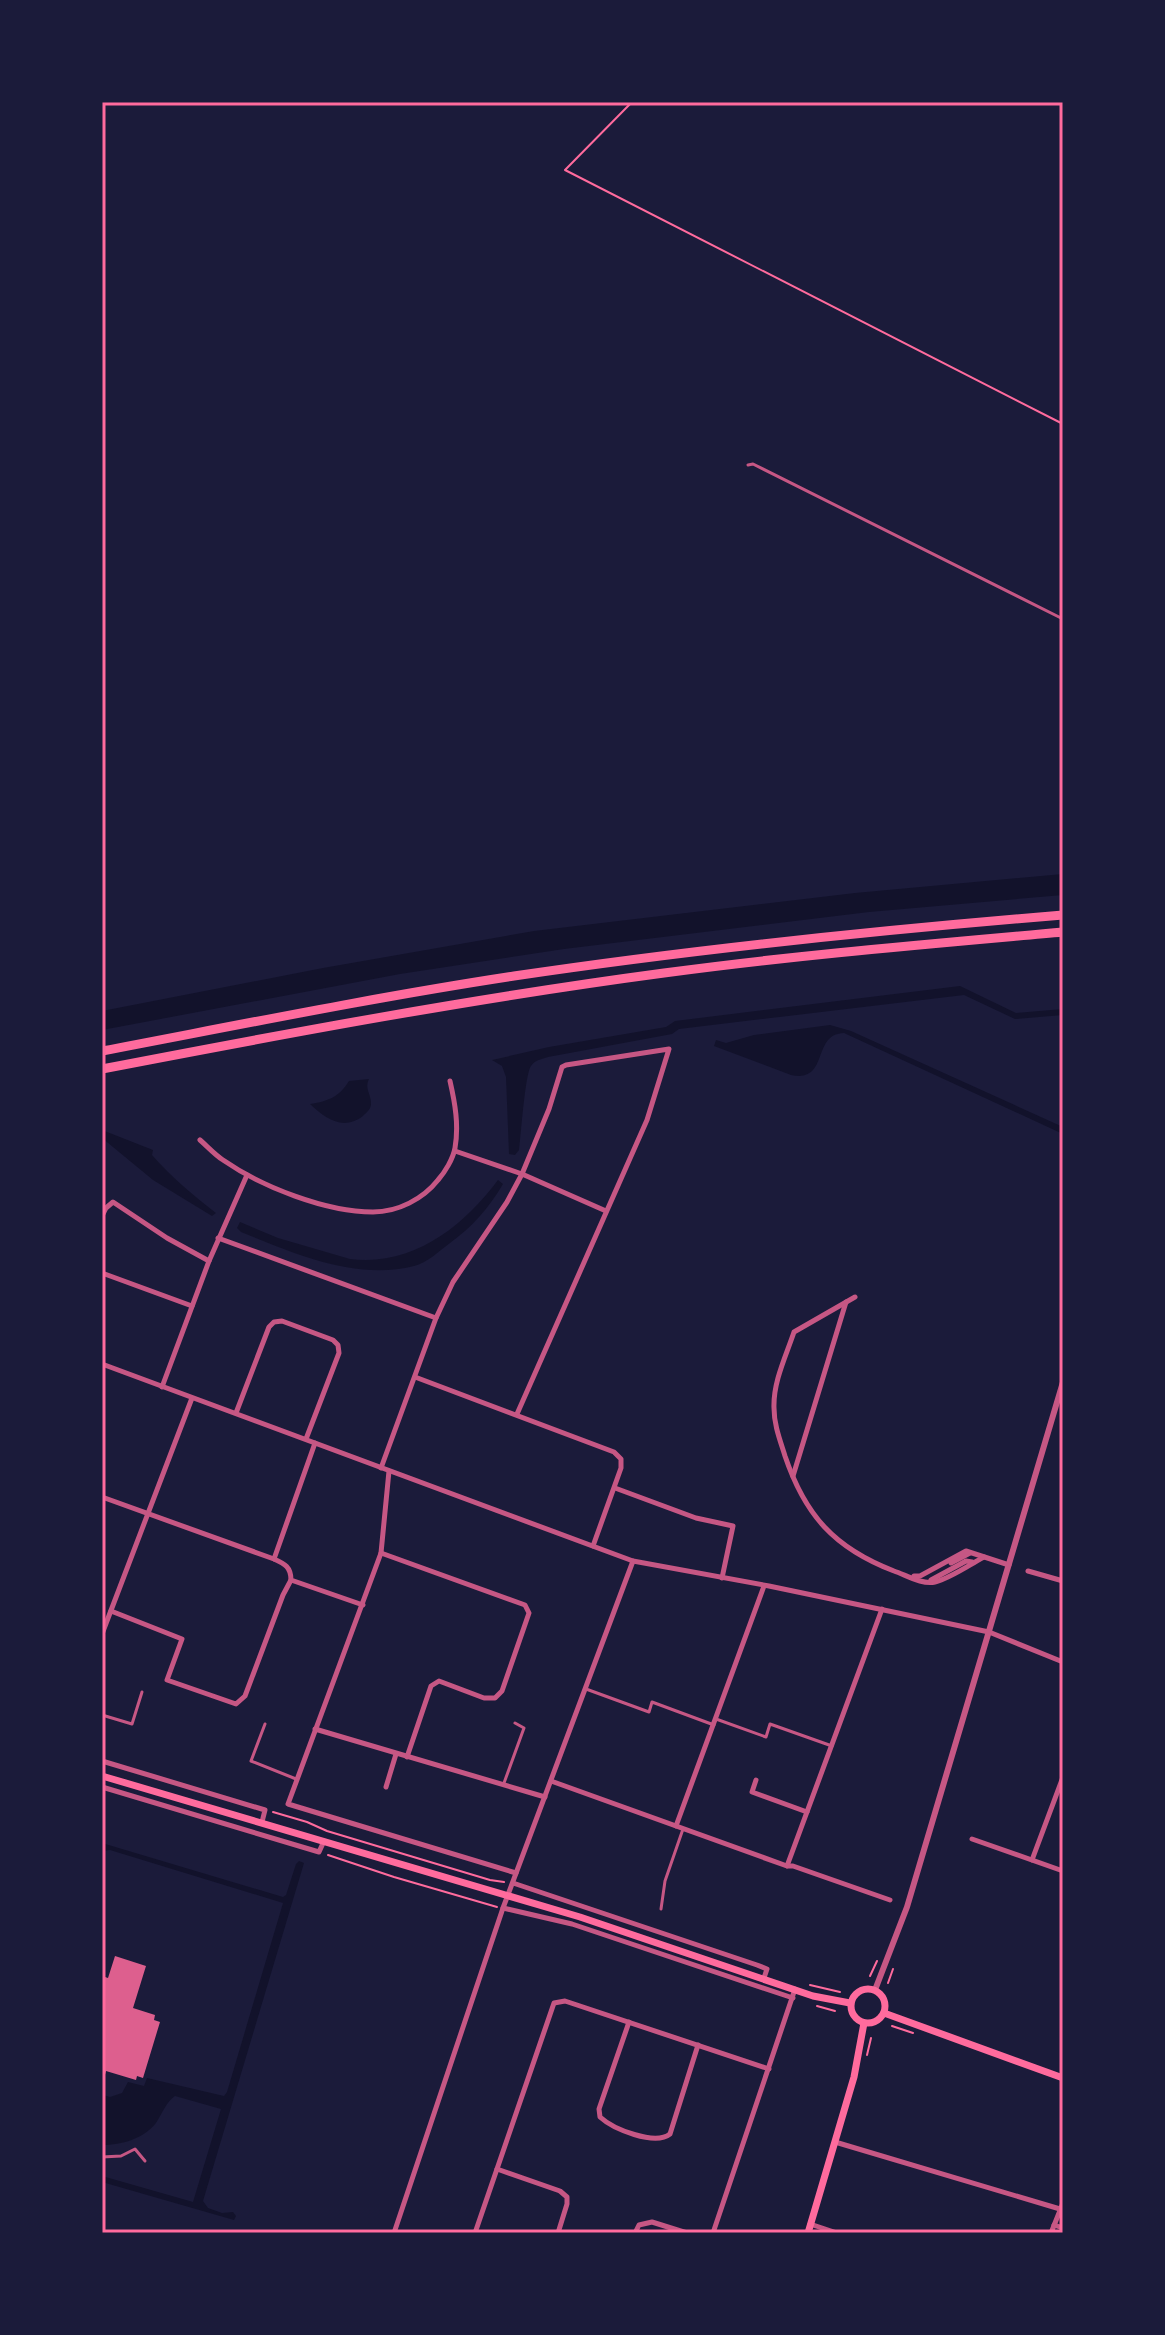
<svg xmlns="http://www.w3.org/2000/svg" width="1165" height="2335" viewBox="0 0 1165 2335" font-family="Overpass,sans-serif">
  <style>
    .water { fill: #12122b }
    .building { fill: #dd5f8e }
    .lines { fill: none; stroke-linecap: round; stroke-linejoin: round }
    .path { stroke: #ff6b9d; stroke-width: 2 }
    .service { stroke: #c65784; stroke-width: 3 }
    .minor { stroke: #c65784; stroke-width: 5 }
    .tertiary { stroke: #c65784; stroke-width: 6 }
    .secondary { stroke: #ff6b9d; stroke-width: 7 }
    .motorway { stroke: #ff6b9d; stroke-width: 9 }
    .neatline { fill: none; stroke: #ff6b9d; stroke-width: 3 }
  </style>
  <rect width="100%" height="100%" fill="#1b1b3a"/>
  <!-- water -->
  <g class="water">
    <polygon points="1063,874 1063,895 869,912 564,949 400,974 102,1030 102,1011 323,968 534,931 855,893"/>
    <path d="M960,986L1016,1013L1063,1009V1015L1015,1019L964,995L679,1029L672,1034L548,1057C542,1059 535,1060 531,1066C525,1074 521,1135 519,1150L515,1155L509,1154L506,1077L502,1066L492,1060L549,1047L666,1027L675,1021Z"/>
    <path d="M830,1025L851,1031L1063,1127V1134L844,1033C811,1034 830,1083 791,1075L714,1046L716,1040L726,1043L754,1035Z"/>
    <path d="M369,1079C364,1089 372,1095 371,1105C370,1110 366,1113 363,1116C343,1131 326,1119 310,1104C329,1101 339,1097 349,1081Z"/>
    <path d="M102,1130L153,1150L152,1155C171,1177 193,1195 216,1213L212,1216L153,1180L102,1138Z"/>
    <path d="M498,1180L503,1184C489,1208 472,1227 450,1243C439,1251 427,1263 414,1266C355,1281 294,1253 241,1232L237,1228L240,1222L278,1238L350,1259C412,1267 463,1227 498,1180Z"/>
    <path d="M102,1843L283,1897L286,1895L296,1864L299,1861L304,1863L203,2201L208,2208L222,2213L233,2212L236,2216L234,2220L102,2182V2176L193,2202L221,2109L175,2096C166,2102 162,2114 156,2123C143,2139 122,2145 102,2145V2100L103,2095L110,2097L122,2093L128,2082L144,2086L147,2078L224,2096L227,2092L283,1903L110,1850L102,1851Z"/>
  </g>
  <!-- building -->
  <polygon class="building" points="115,1956 146,1966 133,2008 155,2015 154,2020 160,2022 143,2078 137,2076 136,2080 106,2071 103,2082 102,1976 108,1978"/>
  <g class="lines">
    <!-- path -->
    <g class="path">
      <polyline points="632,102 565,170 1063,424"/>
      <polyline points="273,1812 307,1822 327,1831 490,1880 504,1882"/>
      <polyline points="328,1855 394,1877 497,1907"/>
      <polyline points="870,1976 877,1961"/>
      <polyline points="888,1983 893,1969"/>
      <polyline points="810,1985 840,1992"/>
      <polyline points="817,2006 835,2011"/>
      <polyline points="892,2026 913,2033"/>
      <polyline points="867,2055 871,2038"/>
    </g>
    <!-- service -->
    <g class="service">
      <polyline points="748,465 753,464 1063,619"/>
      <polyline points="586,1689 649,1712 652,1702 714,1725"/>
      <polyline points="102,1715 132,1724 142,1692"/>
      <polyline points="716,1719 766,1737 770,1724 832,1746"/>
      <polyline points="265,1724 251,1761 296,1779"/>
      <polyline points="504,1783 524,1728 515,1723"/>
      <polyline points="661,1909 665,1881 683,1829"/>
      <polyline points="102,2157 121,2156 135,2149 145,2161"/>
    </g>
    <!-- minor -->
    <g class="minor">
      <path d="M200,1140C208,1147 215,1155 223,1160C262,1187 326,1212 373,1212C398,1212 423,1199 438,1180C445,1172 453,1159 455,1148C459,1125 455,1103 450,1081"/>
      <polyline points="455,1151 522,1174 606,1211"/>
      <polyline points="102,1216 106,1208 113,1202 167,1238 209,1261 247,1175"/>
      <polyline points="218,1238 436,1318"/>
      <polyline points="102,1273 192,1306"/>
      <path d="M855,1297L794,1332C786,1356 773,1382 774,1408C774,1425 780,1440 785,1456C805,1515 834,1548 894,1571C906,1575 922,1585 935,1582C951,1578 969,1565 984,1557"/>
      <polyline points="102,1364 633,1561 769,1586 989,1632 1063,1662"/>
      <polyline points="415,1377 614,1452 621,1459 621,1468 593,1546"/>
      <polyline points="162,1387 209,1261"/>
      <polyline points="236,1413 269,1327 274,1322 282,1321 333,1340 338,1345 339,1353 306,1439"/>
      <polyline points="381,1468 436,1318 453,1282 507,1202 522,1174 549,1109 562,1067 566,1065 669,1049 647,1120 517,1414"/>
      <polyline points="389,1471 381,1553 288,1804 516,1873"/>
      <polyline points="793,1476 846,1302"/>
      <polyline points="615,1488 696,1518 733,1526 722,1578"/>
      <path d="M102,1497L274,1559C285,1564 291,1567 291,1580L363,1605"/>
      <polyline points="381,1553 525,1605 529,1613 502,1691 495,1698 484,1698 439,1681 431,1686 407,1757"/>
      <polyline points="274,1559 315,1443"/>
      <polyline points="951,1563 970,1553"/>
      <polyline points="1028,1571 1063,1581"/>
      <polyline points="914,1576 920,1576 966,1551 1009,1565"/>
      <polyline points="931,1580 966,1561 972,1562"/>
      <polyline points="111,1611 182,1639 167,1680 236,1704 245,1696 283,1595 291,1580"/>
      <polyline points="102,1634 192,1398"/>
      <polyline points="315,1729 545,1797"/>
      <polyline points="102,1761 265,1810 262,1822"/>
      <polyline points="756,1780 752,1792 807,1812"/>
      <polyline points="551,1781 787,1866 793,1866 890,1900"/>
      <polyline points="102,1787 319,1852 324,1841"/>
      <polyline points="386,1787 396,1754"/>
      <polyline points="676,1826 764,1586"/>
      <polyline points="972,1839 1063,1871"/>
      <polyline points="1032,1860 1063,1777"/>
      <polyline points="787,1866 882,1609"/>
      <polyline points="513,1883 757,1965 767,1969 764,1978"/>
      <polyline points="503,1908 572,1924 793,1998"/>
      <path d="M629,2022L599,2109L600,2117C613,2129 655,2146 670,2134L698,2045"/>
      <polyline points="835,2142 1060,2209"/>
      <polyline points="497,2169 560,2191 567,2197 567,2204 558,2233"/>
      <polyline points="810,2224 837,2233"/>
      <polyline points="1054,2225 1063,2228"/>
      <polyline points="394,2233 503,1908 633,1561"/>
      <polyline points="475,2233 554,2003 565,2001 769,2069"/>
      <polyline points="635,2233 639,2225 652,2222 687,2233"/>
      <polyline points="713,2233 795,1989"/>
      <polyline points="1051,2233 1063,2203"/>
    </g>
    <!-- tertiary -->
    <polyline class="tertiary" points="875,1990 907,1907 1063,1382"/>
    <!-- secondary -->
    <g class="secondary">
      <polyline points="102,1776 580,1917 813,1996 850,2003"/>
      <circle cx="868" cy="2006" r="17"/>
      <polyline points="884,2013 1063,2078"/>
      <polyline points="808,2233 854,2077 864,2023"/>
    </g>
    <!-- motorway -->
    <g class="motorway">
      <path d="M102,1051C239,1025 376,997 514,976C696,949 879,930 1063,915"/>
      <path d="M102,1069C289,1033 476,998 664,973C797,955 930,944 1063,932"/>
    </g>
  </g>
  <!-- border -->
  <rect width="1165" height="2335" fill="none" stroke="#1b1b3a" stroke-width="208"/>
  <rect x="104" y="104" width="957" height="2127" class="neatline"/>
</svg>
